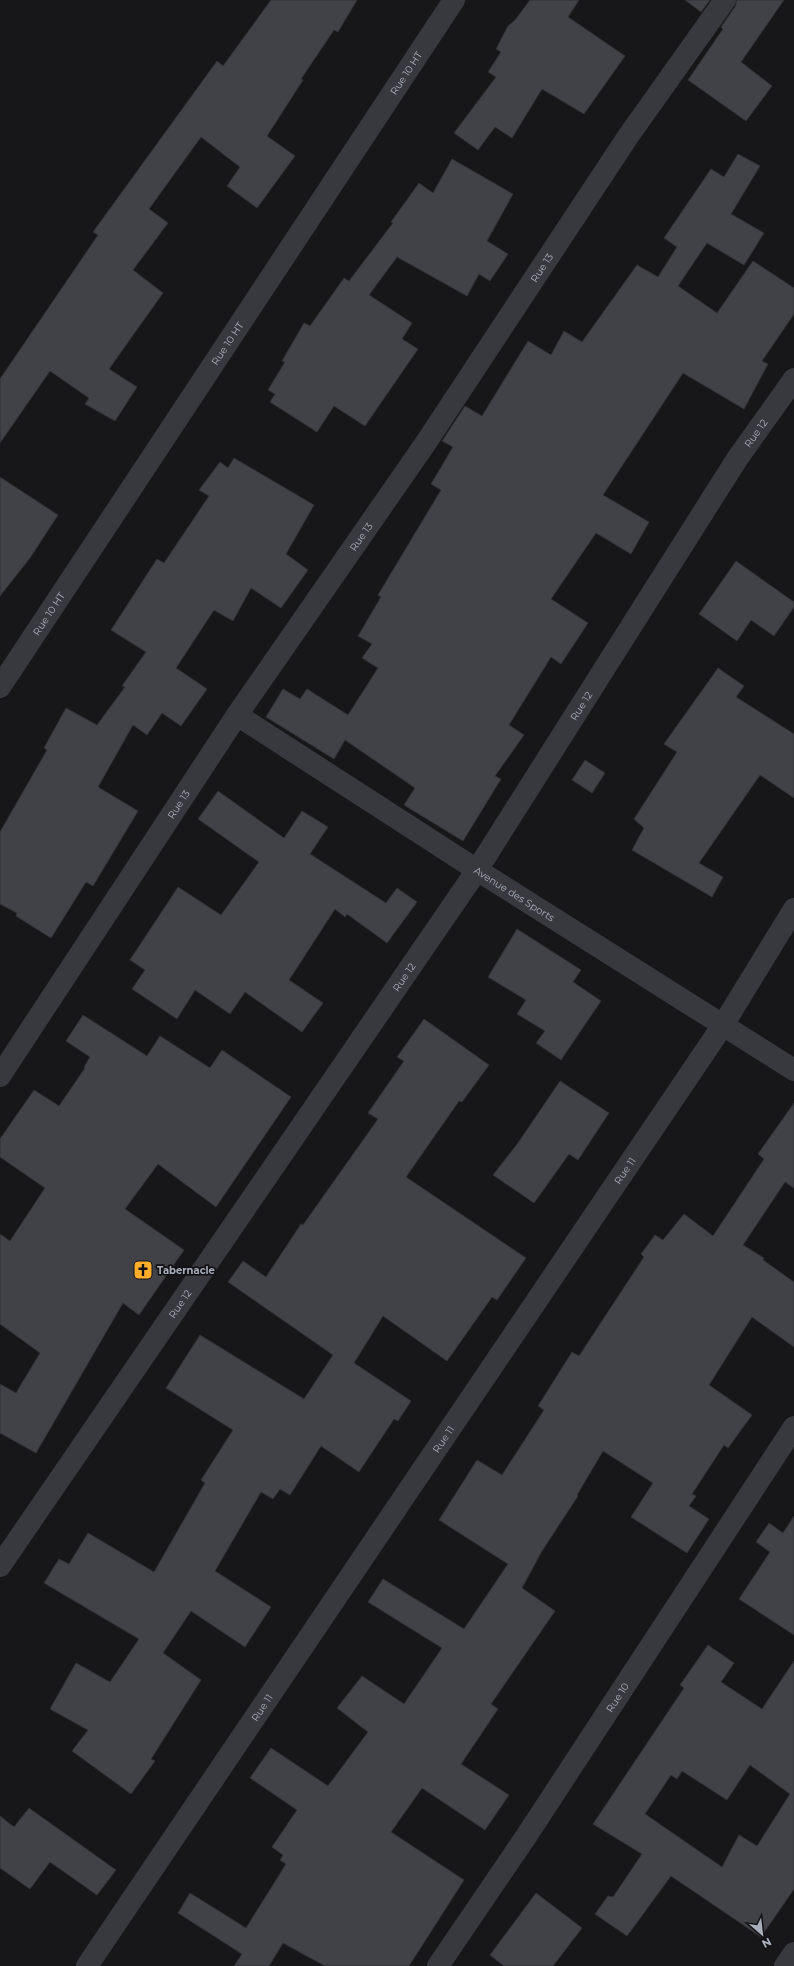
<svg xmlns="http://www.w3.org/2000/svg" width="794" height="1966" viewBox="0 0 794 1966" font-family="Montserrat,sans-serif">
  <style>
    .building { fill: #414247; stroke: #313136; fill-rule: evenodd }
    .lines { fill: none; stroke-linecap: round; stroke-linejoin: round }
    .street { stroke: #38393f; stroke-width: 22 }
    .labels { text-anchor: middle; stroke-width: 3.5; stroke-linejoin: round; paint-order: stroke }
    .street-label { font-size: 10px; fill: #a8afbb; stroke: #121215 }
    .poi-label { font-size: 10px; font-weight: bold; fill: #a8afbb; stroke: #121215; text-anchor: start }
  </style>
  <rect width="100%" height="100%" fill="#17171a"/>
  <!-- building -->
  <g class="building">
    <polygon points="271,0 357,0 338,32 334,30 301,79 303,80 267,136 295,156 257,208 227,186 240,167 201,137 149,209 168,223 133,270 163,293 109,369 137,387 115,421 85,404 89,398 50,371 0,443 0,379 98,235 93,232 217,61 223,66"/>
    <polygon points="530,0 579,0 568,17 625,56 584,114 542,89 512,138 495,127 478,150 454,133 496,77 488,72 501,52 496,49 508,26 515,20"/>
    <polygon points="685,0 710,0 701,12"/>
    <polygon points="737,0 784,0 741,62 772,86 746,121 688,80 723,29 721,27 735,7"/>
    <polygon points="738,154 760,166 731,214 764,233 744,265 707,243 678,286 717,313 753,261 794,288 794,314 762,361 768,364 744,409 683,373 603,495 649,522 631,554 596,533 551,599 588,623 561,664 551,657 509,725 524,735 495,776 501,779 463,841 404,805 415,788 345,740 334,759 266,717 283,689 300,699 307,689 348,715 378,668 362,658 372,644 358,636 381,597 378,595 441,490 431,484 453,447 442,441 465,406 482,416 528,341 551,355 564,331 582,342 637,265 658,277 677,247 664,238 711,169 724,177"/>
    <polygon points="452,159 513,194 487,241 508,254 490,281 479,274 467,296 397,257 369,295 412,323 402,339 418,349 365,426 334,406 317,432 270,402 275,394 268,390 285,362 282,361 304,323 310,326 344,278 349,281 393,223 391,222 419,183 433,193"/>
    <polygon points="234,458 314,505 286,554 308,570 281,608 251,588 233,621 214,610 176,668 207,689 181,726 162,713 147,735 133,725 98,787 138,811 93,886 86,882 51,938 16,916 17,913 0,904 0,832 47,750 44,748 66,708 97,725 125,687 122,686 146,652 111,630 157,559 164,563 209,496 199,490 220,462 228,468"/>
    <polygon points="0,477 58,515 30,558 0,596"/>
    <polygon points="736,561 794,602 794,607 774,636 751,620 737,641 699,614"/>
    <polygon points="718,668 744,686 736,697 794,734 794,798 760,775 699,863 723,877 712,897 632,850 644,828 634,819 677,752 664,744"/>
    <polygon points="585,760 605,773 592,793 572,780"/>
    <polygon points="218,791 284,838 302,811 328,827 310,854 386,903 397,888 417,902 387,943 347,914 345,917 335,909 289,980 323,1003 302,1032 245,992 230,1014 195,990 177,1019 132,989 145,970 130,960 178,887 221,915 259,862 198,819"/>
    <polygon points="517,929 581,970 573,982 601,1001 561,1060 536,1043 545,1031 517,1014 526,1000 488,977"/>
    <polygon points="83,1015 147,1056 160,1036 210,1068 222,1050 291,1097 216,1207 158,1164 125,1209 184,1250 139,1315 123,1303 36,1453 0,1433 0,1384 16,1393 40,1353 0,1324 0,1234 10,1241 45,1188 0,1157 0,1139 34,1090 59,1106 85,1068 84,1067 90,1057 66,1041"/>
    <polygon points="424,1019 489,1065 462,1102 459,1101 406,1177 526,1258 497,1300 492,1297 447,1361 383,1316 354,1363 411,1401 398,1421 394,1419 359,1472 321,1446 290,1495 280,1489 273,1499 261,1492 215,1571 271,1607 245,1647 191,1611 163,1653 201,1680 151,1759 155,1761 131,1794 72,1751 88,1730 50,1709 76,1663 110,1682 139,1639 44,1583 59,1559 69,1564 88,1533 154,1572 205,1483 201,1480 233,1430 166,1388 200,1335 304,1399 333,1355 228,1282 243,1261 266,1277 301,1224 303,1225 378,1119 368,1113 404,1061 397,1057"/>
    <polygon points="560,1081 609,1113 578,1160 569,1154 534,1203 493,1175 518,1143"/>
    <polygon points="794,1103 794,1188 785,1182 743,1245 764,1258 763,1260 794,1282 794,1347 752,1317 709,1385 752,1415 728,1448 724,1445 692,1494 696,1496 689,1506 709,1519 687,1553 631,1517 653,1483 603,1451 577,1495 578,1496 542,1551 522,1588 555,1611 491,1704 498,1709 461,1764 509,1795 485,1830 422,1788 391,1832 464,1880 409,1966 325,1966 283,1943 269,1966 234,1966 242,1954 178,1913 190,1893 246,1928 286,1864 280,1860 283,1855 272,1847 297,1810 250,1778 271,1748 328,1786 368,1732 337,1708 362,1676 404,1704 442,1648 368,1602 383,1579 464,1629 508,1564 439,1520 477,1460 502,1475 544,1410 538,1406 572,1352 579,1356 644,1257 641,1254 655,1235 663,1240 684,1214 713,1236 764,1159 758,1154"/>
    <polygon points="794,1516 794,1635 739,1599 770,1552 756,1542 769,1523 783,1533"/>
    <path d="M708,1645L734,1663L721,1682L762,1709L794,1661V1889L761,1937L671,1876L627,1936L595,1914L608,1896L613,1897L642,1854L593,1824L684,1688L680,1685ZM750,1765L790,1794L757,1846L739,1835L722,1867L645,1814L671,1775L677,1779L682,1771L727,1800Z"/>
    <polygon points="29,1808 116,1870 97,1895 50,1862 30,1889 0,1868 0,1816 14,1827"/>
    <polygon points="536,1893 582,1928 553,1966 504,1966 490,1955"/>
  </g>
  <g class="lines">
    <!-- street -->
    <g class="street">
      <path id="s1" d="M0,687L454,0"/>
      <path id="s2" d="M237,715L477,870L794,1070"/>
      <path id="s3" d="M0,1076L237,715L425,444L629,135L725,0"/>
      <path id="s4" d="M0,1566L477,870L737,459L794,379"/>
      <path id="s5" d="M87,1966L723,1025L794,909"/>
      <path id="s6" d="M438,1966L527,1835L794,1427"/>
      <polyline points="785,1966 794,1953"/>
    </g>
  </g>
  <!-- icons -->
  <defs>
    <g id="church-square" transform="scale(1)"><rect x="-9" y="-9" width="18" height="18" rx="4" fill="#ffad2a" stroke="#121215"/><path d="M-1.2-6h2.4v3.5h3.3v2.4h-3.3V6h-2.4V-.1h-3.3v-2.4h3.3Z" fill="#111"/></g>
  </defs>
  <g fill-rule="evenodd">
    <use href="#church-square" x="143" y="1270"/>
  </g>
  <g class="labels">
    <!-- street labels -->
    <g class="street-label">
      <text dy="4" stroke="none"><textPath href="#s1" startOffset="736">Rue 10 HT</textPath></text>
      <text dy="4" stroke="none"><textPath href="#s3" startOffset="973">Rue 13</textPath></text>
      <text dy="4" stroke="none"><textPath href="#s1" startOffset="412">Rue 10 HT</textPath></text>
      <text dy="4" stroke="none"><textPath href="#s4" startOffset="1362">Rue 12</textPath></text>
      <text dy="4" stroke="none"><textPath href="#s3" startOffset="649">Rue 13</textPath></text>
      <text dy="4" stroke="none"><textPath href="#s1" startOffset="88">Rue 10 HT</textPath></text>
      <text dy="4" stroke="none"><textPath href="#s4" startOffset="1038">Rue 12</textPath></text>
      <text dy="4" stroke="none"><textPath href="#s3" startOffset="325">Rue 13</textPath></text>
      <text dy="4" stroke="none"><textPath href="#s2" startOffset="330">Avenue des Sports</textPath></text>
      <text dy="4" stroke="none"><textPath href="#s4" startOffset="714">Rue 12</textPath></text>
      <text dy="4" stroke="none"><textPath href="#s5" startOffset="960">Rue 11</textPath></text>
      <text dy="4" stroke="none"><textPath href="#s4" startOffset="318">Rue 12</textPath></text>
      <text dy="4" stroke="none"><textPath href="#s5" startOffset="636">Rue 11</textPath></text>
      <text dy="4" stroke="none"><textPath href="#s6" startOffset="323">Rue 10</textPath></text>
      <text dy="4" stroke="none"><textPath href="#s5" startOffset="312">Rue 11</textPath></text>
    </g>
    <!-- poi labels -->
    <g class="poi-label">
      <text x="157" y="1274">Tabernacle</text>
    </g>
  </g>
  <!-- north arrow -->
  <g transform="translate(762 1934) rotate(152)" stroke="#121215" stroke-width="3" paint-order="stroke">
  <path d="M0-3L7 15L0 10L-7 15Z" fill="#a8afbb"/>
  <text y="-6" font-size="11" font-weight="bold" text-anchor="middle" fill="#a8afbb">N</text>
  </g>
</svg>
